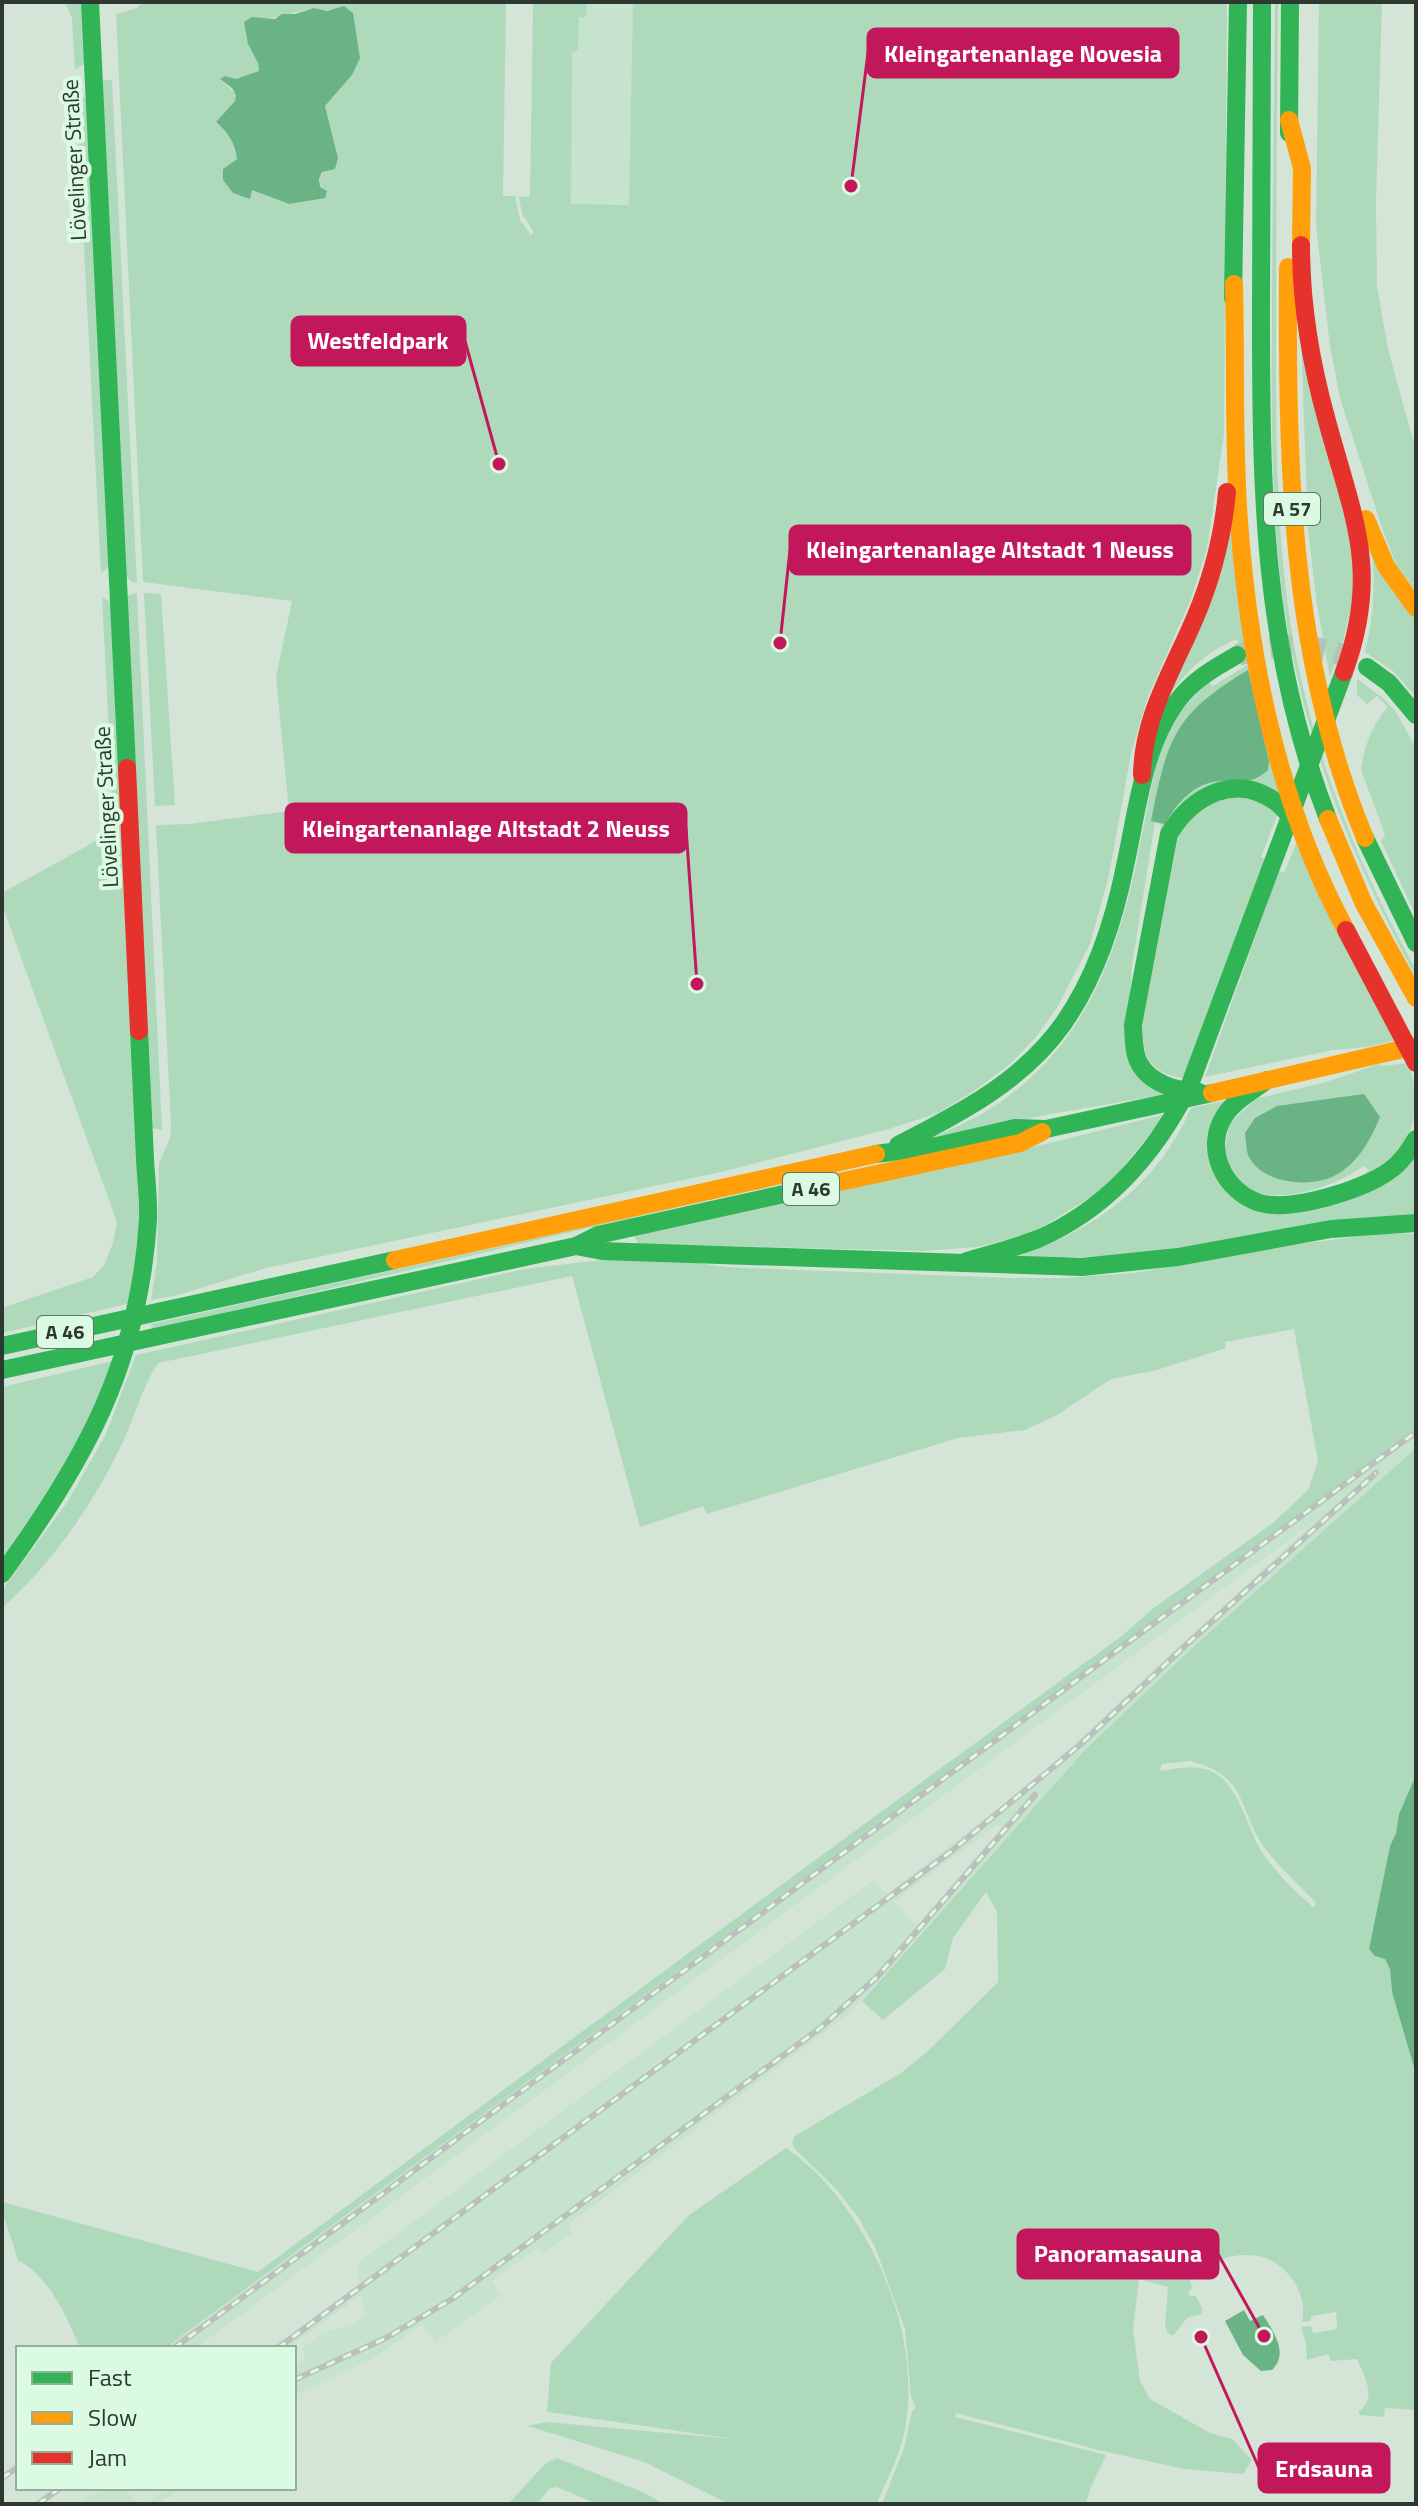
<svg xmlns="http://www.w3.org/2000/svg" width="1418" height="2506" viewBox="0 0 1418 2506" font-family="'Titillium Web',sans-serif">
  <style>
    .built { fill: #c6e3ce; fill-rule: evenodd }
    .green { fill: #afd9bb; fill-rule: evenodd }
    .water { fill: #6ab385 }
    .lines { fill: none; stroke-linecap: round; stroke-linejoin: round }
    .highway-tunnel { stroke: #b3c3b6; stroke-width: 22; stroke-dasharray: 22 11; stroke-linecap: butt }
    .fast { stroke: #30b455; stroke-width: 18 }
    .slow { stroke: #ff9f0a; stroke-width: 18 }
    .jam { stroke: #e5322d; stroke-width: 18 }
    .rail-casing { stroke: #bbc0bc; stroke-width: 6 }
    .rail { stroke: #dafae2; stroke-width: 3; stroke-dasharray: 9; stroke-linecap: butt }
    .labels { text-anchor: middle; stroke-width: 8; stroke-linejoin: round; paint-order: stroke }
    .shield { fill: #dafae2; stroke: #617365; stroke-width: 2 }
    .shield-label { font-size: 20px; font-weight: bold; fill: #2d3930 }
    .street-label { font-size: 22px; fill: #2d3930; stroke: #dafae2 }
    .leader { fill: none; stroke: #c2185b; stroke-width: 3 }
    .callout-dot { fill: #c2185b; stroke: #dafae2; stroke-width: 3 }
    .callout { fill: #c2185b; stroke: #c2185b; stroke-width: 3 }
    .callout-label { font-size: 24px; text-anchor: middle; font-weight: bold; fill: #fff }
  </style>
  <rect width="100%" height="100%" fill="#d4e5d8"/>
  <!-- built -->
  <g class="built">
    <polygon points="587,2 633,2 630,205 571,204 572,53 578,48 579,17 586,17"/>
    <path d="M1416,1428V1448L1191,1649L1084,1751L849,2014L568,2225L572,2233L542,2254L537,2248L492,2281L501,2295L436,2342L421,2325L371,2360L294,2395V2371L306,2357L301,2349L323,2333L352,2324L366,2315L360,2296L288,2348H272L359,2284V2262L874,1880L887,1894L1034,1781L1316,1520L196,2348H165ZM998,1824L1001,1828L916,1926L894,1901Z"/>
    <polygon points="104,2488 124,2488 134,2500 145,2504 169,2488 181,2488 158,2504 79,2504"/>
  </g>
  <!-- green -->
  <g class="green">
    <polygon points="65,2 83,2 85,63 75,70 72,18"/>
    <path d="M143,2H506L503,196H515L520,220L531,235L534,232L522,214L519,197L530,196L533,2H587L586,17H579L578,49L572,53L571,204L629,205L633,2H1227L1224,434L1207,549L1191,599L1147,699L1131,754L1109,875L1090,944L1058,1006L1036,1037L1009,1065L977,1089L938,1113L889,1129L721,1172L266,1268L178,1295L151,1300L157,1262L159,1163L170,1138L171,1125L156,825L190,824L289,811L276,677L292,601L143,582L116,14L137,8ZM344,6L352,75L325,106L338,158C328,167 318,172 320,187L289,204L252,190L223,169L237,159L229,133L216,122L235,101L236,94L220,79L225,76L236,79L259,72L258,63L248,44L252,17C273,22 291,12 311,9C321,7 314,9 324,10C330,11 338,8 344,6Z"/>
    <path d="M1275,2H1278C1277,115 1276,228 1276,341C1276,448 1276,555 1297,660C1319,770 1362,872 1416,970V977C1362,877 1317,774 1294,662C1271,553 1271,440 1272,329C1272,220 1274,111 1275,2Z"/>
    <polygon points="1319,2 1382,2 1376,202 1377,286 1388,349 1416,451 1416,591 1396,564 1382,528 1340,398 1330,346 1316,226"/>
    <polygon points="99,80 112,80 137,583 130,581 124,573"/>
    <polygon points="80,93 87,100 111,557 108,567 101,573 76,94"/>
    <polygon points="1301,338 1345,507 1354,555 1353,599 1344,638 1330,677 1317,605 1308,529"/>
    <path d="M1232,510L1286,796L1214,784L1159,849L1161,824L1155,823L1132,965L1128,1024L1168,1094L1045,1115L919,1143C945,1132 972,1121 996,1105C1089,1043 1121,945 1141,840C1148,806 1155,753 1173,723C1183,707 1196,694 1209,682L1213,686L1247,665L1237,639C1207,652 1188,669 1169,696Z"/>
    <path d="M1372,552L1416,614V697L1393,671L1365,652C1374,619 1375,586 1372,552Z"/>
    <polygon points="137,593 162,1130 152,1128 125,603 129,595"/>
    <polygon points="144,593 161,594 175,805 155,806"/>
    <polygon points="102,597 109,601 114,612 142,1217 131,1303 2,1333 2,1308 93,1277 104,1265 113,1243 117,1222 2,905 2,893 114,831"/>
    <path d="M1357,679L1384,699L1396,712L1416,748V916L1381,841L1385,835L1361,770C1363,749 1374,721 1388,707L1377,696L1367,704L1357,695Z"/>
    <path d="M1240,796L1260,802L1278,813L1261,857L1266,860L1183,1078C1146,1072 1142,1054 1143,1020L1179,833L1203,805Z"/>
    <polygon points="1298,839 1397,1040 1367,1047 1333,1050 1205,1077 1279,871 1284,873"/>
    <path d="M1409,1063C1418,1092 1418,1131 1398,1153C1390,1160 1379,1166 1371,1171L1363,1166C1339,1186 1272,1208 1245,1186C1237,1180 1230,1164 1224,1155L1229,1124L1256,1099L1326,1082L1379,1064L1381,1066Z"/>
    <path d="M1229,1100L1218,1177L1296,1208L1416,1147V1216L1135,1255L1009,1260C1090,1232 1156,1189 1191,1108Z"/>
    <polygon points="1166,1114 1106,1188 1030,1234 977,1247 923,1251 638,1244 634,1235 1054,1142"/>
    <polygon points="730,1195 152,1330 151,1324"/>
    <path d="M1385,1233L1416,1234V1428L165,2348H80C66,2315 50,2278 18,2260L2,2211V2202L258,2272C545,2058 834,1846 1123,1635L1151,1610L1273,1523L1308,1490L1318,1461L1294,1329L1225,1342L1226,1348L1157,1370L1111,1379L1057,1415L1025,1430L958,1438L707,1514L703,1506L640,1527L572,1276L158,1363C141,1389 134,1420 120,1448C91,1507 51,1565 2,1608V1590L68,1501L106,1434L136,1355L525,1269L609,1259H671L725,1267L1012,1278H1064L1134,1273L1291,1245Z"/>
    <polygon points="117,1360 95,1423 2,1566 2,1387"/>
    <path d="M1416,1448V1775L1399,1814L1396,1833L1390,1846L1369,1949L1385,1959L1390,1969L1392,1992L1416,2074V2410L1385,2408L1384,2417L1359,2415V2411C1378,2398 1364,2376 1357,2359L1331,2361L1328,2354L1307,2360L1306,2343L1301,2327L1311,2326L1313,2333L1337,2329L1336,2312L1311,2316V2321L1302,2322C1305,2307 1302,2294 1293,2280C1267,2243 1224,2253 1191,2273L1190,2281L1193,2288L1188,2291L1190,2296H1196L1203,2310L1201,2314L1187,2318L1173,2336L1167,2332L1165,2325L1168,2287L1139,2279L1133,2329L1140,2381L1150,2399L1210,2433L1232,2439L1252,2460L1243,2474L1184,2469L1107,2452L956,2413L955,2417L1106,2455L1090,2489L1086,2504H882L904,2448L912,2411L916,2408L911,2396L905,2329L875,2247L858,2217L836,2189L795,2149L792,2142L795,2136L901,2073L927,2052L998,1982L997,1912L986,1892L953,1938L945,1969L883,2020L862,2001L1084,1751L1191,1649ZM1190,1761C1251,1776 1237,1813 1268,1852C1282,1870 1300,1886 1316,1903L1314,1908C1298,1894 1279,1876 1266,1858C1246,1832 1242,1784 1209,1770C1192,1764 1175,1769 1159,1771L1162,1764Z"/>
    <path d="M786,2148C866,2203 921,2327 906,2423C902,2451 888,2479 876,2504H729L644,2462L528,2426L546,2422L734,2439L547,2412L551,2363L689,2215Z"/>
    <polygon points="557,2458 645,2493 664,2504 597,2504 557,2487 549,2489 537,2504 508,2504 546,2463"/>
  </g>
  <!-- water -->
  <g class="water">
    <path d="M344,6L353,13L360,58L352,75L325,106L338,158L335,169L322,172L319,179L320,187L327,191L325,198L289,204L252,190L250,199L233,193L223,180V169L237,159C234,142 229,133 216,122L235,101L236,95L232,88L220,79L225,76L236,79L259,71L258,63L248,44L244,22L252,17L275,19L282,14H295L314,8L327,11Z"/>
    <path d="M1248,670L1269,761L1268,770C1247,789 1236,777 1213,782C1191,786 1175,806 1165,824L1151,821C1167,739 1174,714 1248,670Z"/>
    <path d="M1364,1094L1380,1117C1371,1139 1357,1165 1334,1176C1310,1188 1263,1184 1249,1157C1246,1151 1246,1140 1245,1133L1255,1118L1277,1106Z"/>
    <polygon points="1416,1775 1416,2074 1392,1992 1390,1969 1385,1959 1375,1956 1369,1949 1390,1846 1396,1833 1399,1814"/>
    <path d="M1244,2310L1250,2321L1263,2315C1274,2332 1289,2354 1272,2370L1261,2371L1243,2355L1225,2321Z"/>
  </g>
  <g class="lines">
    <!-- highway-tunnel -->
    <path class="highway-tunnel" d="M1238,655C1284,641 1324,643 1366,666"/>
    <!-- fast -->
    <g class="fast">
      <polyline points="90,2 127,768"/>
      <path d="M1262,2C1262,105 1262,208 1261,311C1261,491 1262,649 1328,819"/>
      <polyline points="1289,133 1290,2"/>
      <polyline points="1233,298 1238,2"/>
      <polyline points="1367,667 1389,683 1416,715"/>
      <polyline points="1365,838 1416,943"/>
      <path d="M1267,1080C1253,1091 1235,1100 1225,1115C1203,1148 1224,1192 1260,1203C1291,1212 1363,1190 1389,1171C1401,1163 1408,1152 1416,1139"/>
      <path d="M1199,1092C1178,1091 1150,1084 1139,1063C1133,1052 1134,1037 1133,1025L1169,834C1192,796 1235,772 1276,802C1285,809 1291,818 1298,826"/>
      <path d="M898,1145C959,1114 1023,1081 1063,1024C1096,977 1114,921 1125,866C1138,808 1143,741 1183,694C1198,677 1218,666 1237,655"/>
      <polyline points="876,1154 937,1146 1015,1128 1046,1129 1212,1093"/>
      <polyline points="576,1246 602,1251 1082,1267 1178,1257 1331,1229 1416,1223"/>
      <path d="M967,1261C991,1254 1015,1248 1038,1239C1107,1209 1156,1152 1189,1087L1344,672"/>
      <polyline points="2,1346 395,1260"/>
      <polyline points="2,1370 576,1246 598,1235 793,1192"/>
      <path d="M2,1574C85,1461 139,1363 148,1220C149,1200 146,1179 145,1159C143,1116 141,1074 139,1031"/>
    </g>
    <!-- slow -->
    <g class="slow">
      <polyline points="1289,120 1302,168 1301,245"/>
      <path d="M1288,267C1287,461 1289,657 1365,838"/>
      <path d="M1234,284C1236,363 1233,442 1239,521C1249,661 1279,806 1346,930"/>
      <polyline points="1366,519 1386,566 1416,608"/>
      <polyline points="1328,819 1364,904 1416,998"/>
      <polyline points="1212,1093 1416,1046"/>
      <polyline points="793,1192 1020,1143 1042,1132"/>
      <polyline points="395,1260 876,1154"/>
    </g>
    <!-- jam -->
    <g class="jam">
      <path d="M1301,245C1301,304 1311,364 1327,421C1353,517 1381,571 1344,672"/>
      <polyline points="127,768 139,1031"/>
      <path d="M1142,775C1143,716 1173,670 1195,618C1212,578 1223,535 1227,492"/>
      <polyline points="1346,930 1416,1063"/>
    </g>
    <!-- rail casing -->
    <g class="rail-casing">
      <g id="rail">
        <polyline points="174,2348 1112,1654 1416,1432"/>
        <polyline points="278,2348 953,1850 1081,1744 1186,1645 1376,1473"/>
        <polyline points="294,2380 386,2338 452,2299 819,2029 877,1977 1035,1795"/>
        <polyline points="2,2478 18,2467"/>
        <polyline points="38,2504 60,2488"/>
      </g>
    </g>
    <!-- rail -->
    <use href="#rail" class="rail"/>
  </g>
  <g class="labels">
    <!-- shield labels -->
    <g class="shield">
      <rect x="1264" y="493" width="56" height="32" rx="6"/>
      <rect x="783" y="1173" width="56" height="32" rx="6"/>
      <rect x="37" y="1316" width="56" height="32" rx="6"/>
    </g>
    <g class="shield-label">
      <text x="1292" y="516">A 57</text>
      <text x="811" y="1196">A 46</text>
      <text x="65" y="1339">A 46</text>
    </g>
    <!-- street labels -->
    <g class="street-label">
      <text transform="translate(74 160) rotate(-93)" y="8">Lövelinger Straße</text>
      <text transform="translate(106 807) rotate(-93)" y="8">Lövelinger Straße</text>
    </g>
  </g>
  <!-- callouts -->
  <path class="leader" d="M851 186L868 53M499 464L465 341M780 643L790 550M697 984L686 828M1264 2336L1218 2254M1201 2337L1259 2468"/>
  <g class="callout-dot">
    <circle cx="851" cy="186" r="8"/>
    <circle cx="499" cy="464" r="8"/>
    <circle cx="780" cy="643" r="8"/>
    <circle cx="697" cy="984" r="8"/>
    <circle cx="1264" cy="2336" r="8"/>
    <circle cx="1201" cy="2337" r="8"/>
  </g>
  <g class="callout">
    <rect x="868" y="29" width="310" height="48" rx="8"/>
    <rect x="292" y="317" width="173" height="48" rx="8"/>
    <rect x="790" y="526" width="400" height="48" rx="8"/>
    <rect x="286" y="804" width="400" height="48" rx="8"/>
    <rect x="1018" y="2230" width="200" height="48" rx="8"/>
    <rect x="1259" y="2444" width="130" height="48" rx="8"/>
  </g>
  <g class="callout-label">
    <text x="1023" y="62">Kleingartenanlage Novesia</text>
    <text x="378" y="349">Westfeldpark</text>
    <text x="990" y="558">Kleingartenanlage Altstadt 1 Neuss</text>
    <text x="486" y="837">Kleingartenanlage Altstadt 2 Neuss</text>
    <text x="1118" y="2262">Panoramasauna</text>
    <text x="1324" y="2477">Erdsauna</text>
  </g>
  <!-- border -->
  <rect width="1418" height="2506" fill="none" stroke="#2d3930" stroke-width="8"/>
  <!-- legend -->
  <rect x="16" y="2346" width="280" height="144" fill="#dafae2" stroke="#95ad9b" stroke-width="2"/>
  <rect x="32" y="2372" width="40" height="12" fill="#30b455" stroke="#95ad9b" stroke-width="2"/>
  <text x="88" y="2386" font-size="24" fill="#2d3930">Fast</text>
  <rect x="32" y="2412" width="40" height="12" fill="#ff9f0a" stroke="#95ad9b" stroke-width="2"/>
  <text x="88" y="2426" font-size="24" fill="#2d3930">Slow</text>
  <rect x="32" y="2452" width="40" height="12" fill="#e5322d" stroke="#95ad9b" stroke-width="2"/>
  <text x="88" y="2466" font-size="24" fill="#2d3930">Jam</text>
</svg>
